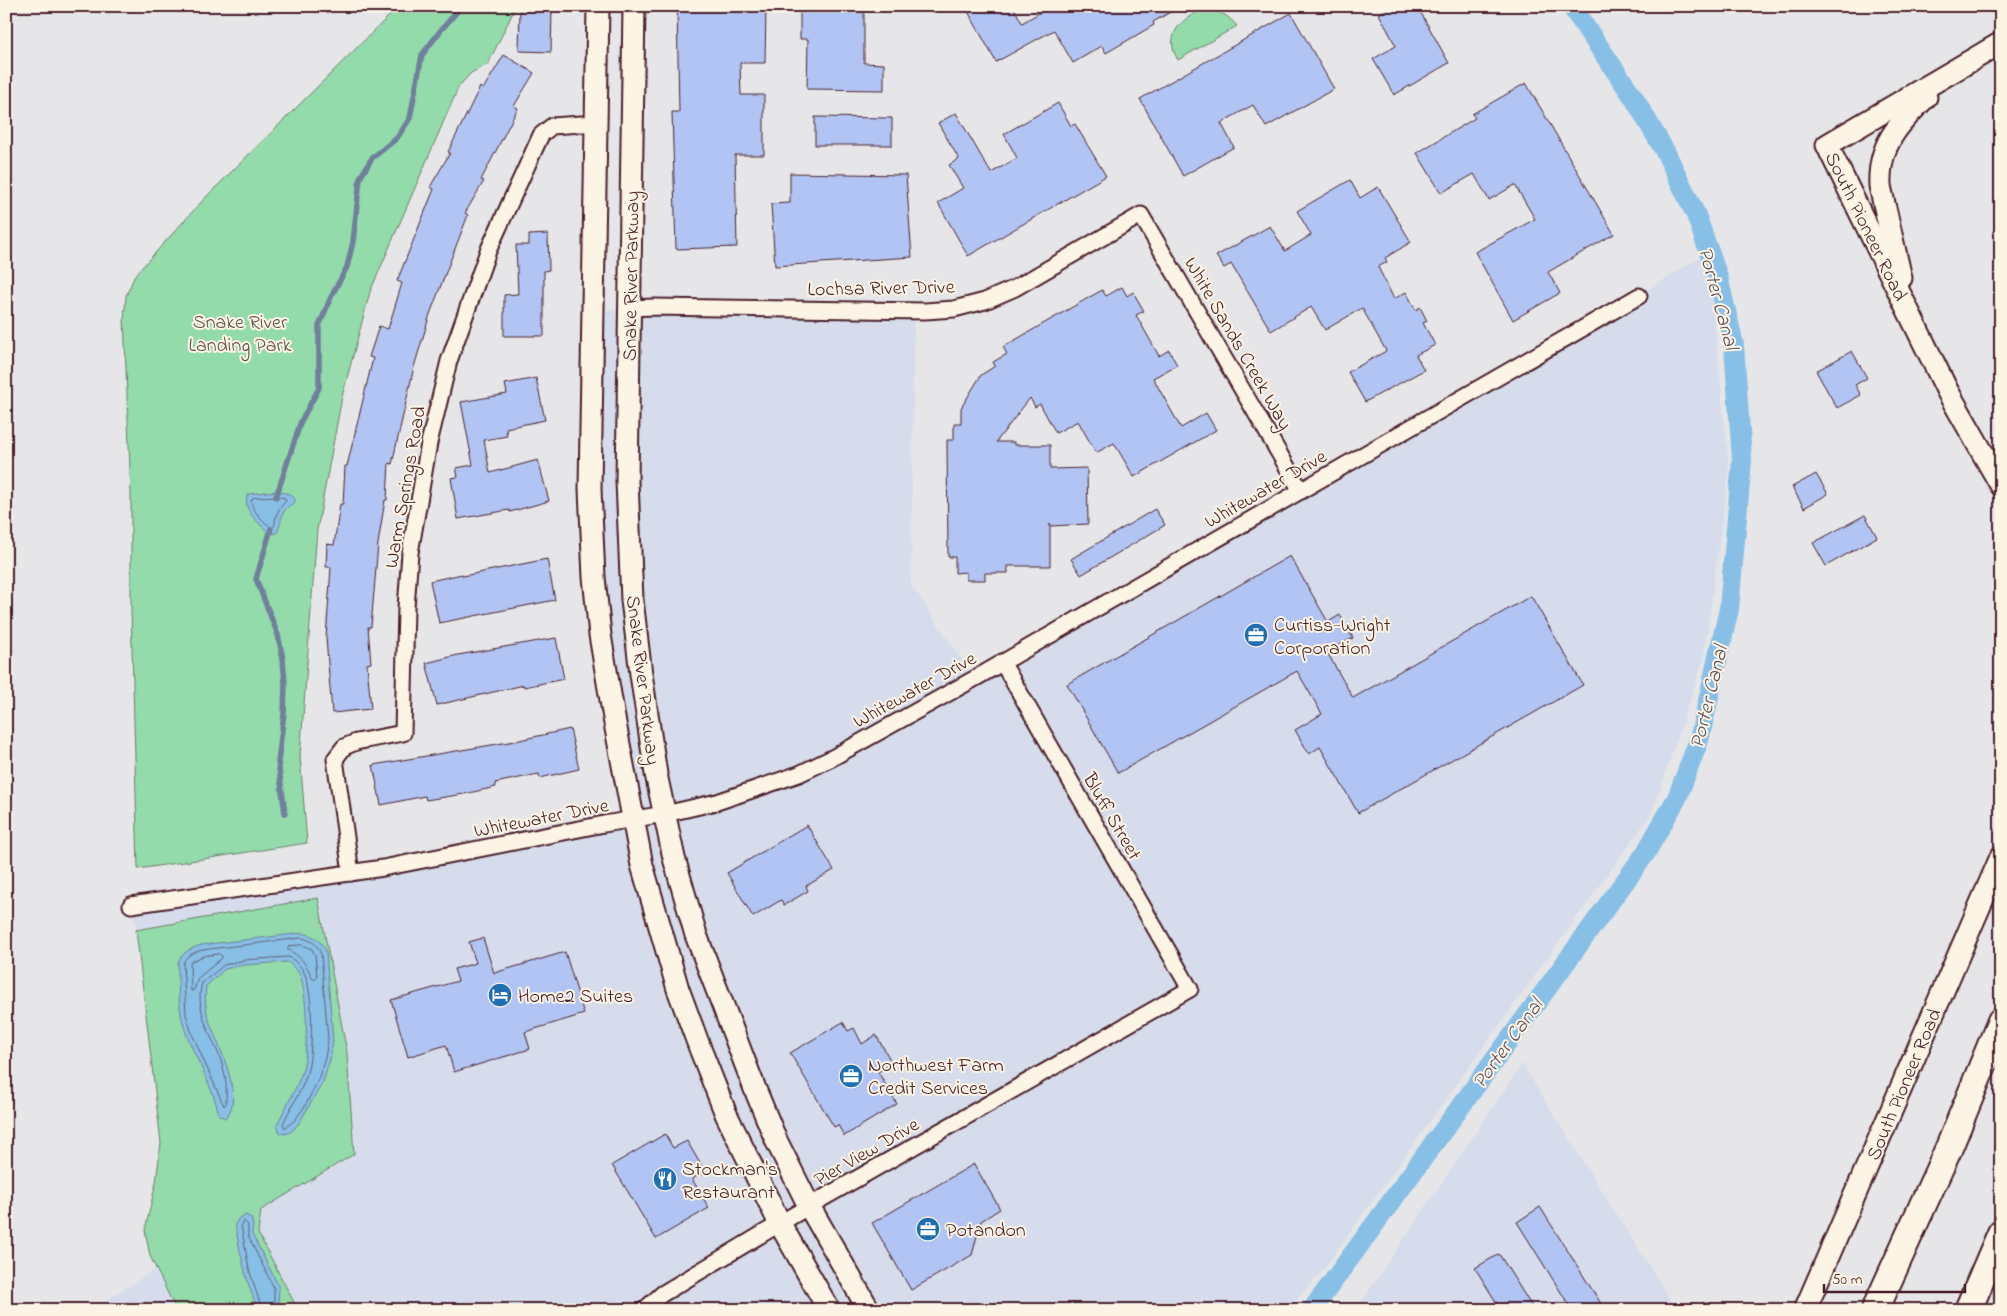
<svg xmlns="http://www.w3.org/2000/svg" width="2007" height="1316" viewBox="0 0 2007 1316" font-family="'Indie Flower',sans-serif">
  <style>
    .built { fill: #d6dcec }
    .green { fill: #93dbaa; stroke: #6e7d6a }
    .water { fill: #88bfe6; stroke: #6f7f9b }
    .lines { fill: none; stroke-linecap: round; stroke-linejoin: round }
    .shore { stroke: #635f76; stroke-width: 1 }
    .stream { stroke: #6f7f9b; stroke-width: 5.5 }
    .canal { stroke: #88bfe6; stroke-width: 20 }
    .building { fill: #b1c4f3; stroke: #4a1f2b }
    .street-casing { stroke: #4a1f2b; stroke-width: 19 }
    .secondary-casing { stroke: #4a1f2b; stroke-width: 25 }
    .highway-casing { stroke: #4a1f2b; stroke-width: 30 }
    .street { stroke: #fcf5e5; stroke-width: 15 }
    .secondary { stroke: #fcf5e5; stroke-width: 21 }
    .highway { stroke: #fcf5e5; stroke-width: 26 }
    .labels { text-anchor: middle; stroke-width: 4; stroke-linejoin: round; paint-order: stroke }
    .street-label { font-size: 20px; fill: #4a1f2b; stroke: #fcf5e5 }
    .park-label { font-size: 20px; fill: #5c4e4b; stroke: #fcf5e5 }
    .poi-label { font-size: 20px; fill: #4a1f2b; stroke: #fcf5e5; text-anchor: start }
    .water-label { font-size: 21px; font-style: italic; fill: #5d4f63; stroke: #fcf5e5 }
  </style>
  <rect width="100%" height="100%" fill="#e6e6e9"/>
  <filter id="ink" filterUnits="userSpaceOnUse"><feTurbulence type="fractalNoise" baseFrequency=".02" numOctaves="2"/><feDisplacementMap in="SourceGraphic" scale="10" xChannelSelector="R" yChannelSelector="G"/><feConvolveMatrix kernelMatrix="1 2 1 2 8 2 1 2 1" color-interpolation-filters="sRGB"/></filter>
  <g filter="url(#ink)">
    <!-- built -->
    <g class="built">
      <polygon points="1703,255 1713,302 1729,471 1703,661 1652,813 1325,1267 1288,1310 90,1310 156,1269 150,1256 145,1230 156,1182 161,1143 136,930 131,905 634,820 594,577 593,313 629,308 914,311 911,584 974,679 1639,296"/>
      <polygon points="1522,1064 1677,1310 1356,1310"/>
    </g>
    <!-- green -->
    <g class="green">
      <polygon points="399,6 516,6 488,64 471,73 459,86 370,292 342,397 317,530 300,757 307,843 138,869 131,610 131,495 124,319 126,296 135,275 204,199"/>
      <path d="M1204,9C1219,11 1227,14 1237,26L1178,60C1163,36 1181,18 1204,9Z"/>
      <polygon points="318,898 347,1053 354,1154 261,1210 258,1233 298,1310 176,1310 150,1256 145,1230 156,1182 161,1143 136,930"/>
    </g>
    <!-- water -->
    <g class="water">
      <path d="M276,491L290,494L295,499V502C278,512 284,517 277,533L270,534C259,523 241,510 248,494Z"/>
      <path d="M303,933C316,937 321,940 326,952L333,1041L330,1060L323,1082L299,1123L292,1131L286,1134L280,1133L277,1125C286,1105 297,1089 303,1069C308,1048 308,993 299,973C296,969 292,966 288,962L244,965L225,969L206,986C205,997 205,1009 209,1020C216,1042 247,1099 225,1118L219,1115C213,1087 198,1063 187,1036C178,1012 178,988 178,963C182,952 190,949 201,945Z"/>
      <path d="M246,1215L251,1218L253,1225L252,1234L279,1287L278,1310H258C246,1282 240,1253 235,1224L239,1218Z"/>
    </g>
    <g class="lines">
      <!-- shore -->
      <g class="shore">
        <path d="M276,496L285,498L286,501C279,508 275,514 275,525L272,528C264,522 252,511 251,501L253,498Z"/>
        <path d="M302,938C313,941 317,944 321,954L328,1040L325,1058L318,1080L305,1106L295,1120L285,1128L283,1124C291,1105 304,1089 308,1069C313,1047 314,990 303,970C300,965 294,960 289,957L244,960L224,965L202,983C193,1015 218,1042 224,1072C227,1083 226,1093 226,1104L224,1106L192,1034L186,1014L183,964C186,955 193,953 202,950Z"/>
        <path d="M302,945L312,949L315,955L317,977L315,980L312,978C307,964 300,956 287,949L289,946Z"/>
        <polygon points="219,954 222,956 222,958 198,978 194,990 191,991 190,962 203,956"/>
        <polyline points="262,1310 249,1269 241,1225 244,1221 248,1225 248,1236 274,1288 274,1310"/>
      </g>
      <!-- stream -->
      <g class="stream">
        <polyline points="276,497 301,421 319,388 319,326 331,297 347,267 353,242 360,178 372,158 397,138 410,118 422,55 441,30 462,6"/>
        <polyline points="271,529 256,579 278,635 283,659 285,684 284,713 278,762 285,813"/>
      </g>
      <!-- canal -->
      <polyline class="canal" points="1312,1310 1645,854 1677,798 1699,740 1729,609 1742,460 1734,345 1718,277 1696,215 1666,153 1634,98 1571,6"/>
    </g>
    <!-- building -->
    <g class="building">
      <polygon points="677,6 766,6 765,63 740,63 741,95 764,95 764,155 735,155 737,247 676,249 672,112 679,112"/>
      <polygon points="800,6 864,6 864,63 884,64 884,90 807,89 808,39 800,39"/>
      <polygon points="965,6 1013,6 1022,23 1051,6 1181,6 1153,22 1154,25 1106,53 1102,46 1073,63 1054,30 996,62"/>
      <polygon points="1393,6 1417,6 1449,63 1394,95 1373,59 1396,46 1379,14"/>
      <polygon points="520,8 552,9 551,52 519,51"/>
      <polygon points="1291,13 1334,89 1266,127 1253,105 1221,123 1234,147 1183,176 1140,99"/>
      <polygon points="504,55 534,73 514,106 518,108 481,180 484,181 465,213 468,215 430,314 414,367 392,464 389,463 387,500 385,500 378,544 371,627 368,627 371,663 367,664 371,709 332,713 326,638 331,567 326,567 327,544 334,545 340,504 343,504 345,466 347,466 373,358 369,357 379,326 388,329 402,283 397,281 434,189 430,187 450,153 448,152 480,87 483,89"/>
      <polygon points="1526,83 1614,234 1548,272 1560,293 1513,320 1475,252 1535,219 1515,185 1489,200 1474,174 1441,193 1417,153 1475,118 1472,114"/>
      <polygon points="1058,103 1071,126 1075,124 1106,176 968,256 938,203 963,188 949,165 959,159 938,123 956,113 991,173 1017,158 1004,134"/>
      <polygon points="815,117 892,118 892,145 815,145"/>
      <polygon points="790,173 906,175 912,257 775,266 771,204 790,203"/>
      <polygon points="1350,180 1360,198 1378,187 1411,242 1385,258 1387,262 1378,267 1394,299 1406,292 1416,310 1420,307 1427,321 1423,323 1435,345 1416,355 1424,370 1365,402 1348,372 1386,351 1362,308 1325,330 1311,307 1271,331 1231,264 1224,268 1216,256 1270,226 1285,251 1311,235 1297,211"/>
      <polygon points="548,234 549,270 544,271 544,336 504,336 504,295 518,294 516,245 529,245 529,235"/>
      <polygon points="1122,287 1127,296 1133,292 1144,311 1136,315 1159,356 1169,350 1177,365 1153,378 1181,428 1206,413 1216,430 1134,477 1114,443 1096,453 1078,421 1056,433 1040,404 1035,407 1030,398 996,442 1014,442 1014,445 1050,445 1050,469 1087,468 1088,524 1051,526 1050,524 1050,566 1008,566 1008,573 985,573 985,580 966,580 966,572 955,573 955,557 948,557 947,440 954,440 954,423 961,423 961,408 981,375 995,366 993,362 1007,354 1003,347 1102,290 1106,296"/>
      <polygon points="1852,351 1867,378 1855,385 1861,395 1837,408 1816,371"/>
      <polygon points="536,378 545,420 506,428 507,436 484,440 490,473 538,460 549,501 510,512 509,510 458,519 451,478 458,477 456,468 473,465 461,402 507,394 505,384"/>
      <polygon points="1816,474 1828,494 1804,508 1792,487"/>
      <polygon points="1155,509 1165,525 1081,575 1071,559"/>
      <polygon points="1865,515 1877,537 1826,566 1813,543"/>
      <polygon points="1290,556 1328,622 1340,615 1353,638 1327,652 1353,698 1531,596 1583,685 1358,813 1320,747 1309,754 1295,730 1322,714 1297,671 1118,773 1067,684"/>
      <polygon points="547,559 555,600 439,623 430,581 462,574 463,576"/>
      <polygon points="556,638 564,679 524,687 524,685 437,705 426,663 458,655"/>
      <polygon points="570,729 579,769 540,778 539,774 495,783 496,787 464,794 426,800 425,796 381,805 373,765 515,741"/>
      <polygon points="807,825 834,870 806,886 808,891 784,905 781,900 753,917 727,873"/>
      <polygon points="483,938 494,973 565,952 584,1014 525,1032 530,1049 454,1072 446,1045 408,1057 391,1000 458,981 454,969 476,963 469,942"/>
      <polygon points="843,1022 848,1031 854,1028 862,1044 876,1035 892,1063 878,1072 897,1104 844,1136 838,1125 834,1127 790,1053"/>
      <polygon points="665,1134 673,1148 687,1141 705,1172 692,1179 709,1208 656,1239 612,1165"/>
      <polygon points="974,1164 1000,1209 981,1221 972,1255 911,1290 872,1223"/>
      <polygon points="1540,1207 1605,1310 1572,1310 1517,1222"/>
      <polygon points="1499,1254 1534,1310 1501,1310 1475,1268"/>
    </g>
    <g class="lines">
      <!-- street casing -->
      <g class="street-casing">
        <g id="street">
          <polyline points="629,308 654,307 925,311 954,309 985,301 1015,288 1141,215 1301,491"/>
          <polyline points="351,873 335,759 344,747 356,742 403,733 406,608 410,553 429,443 449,361 488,251 541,135 552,126 596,123"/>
          <polyline points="131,905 383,868 604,824 665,814 717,802 799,774 832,758 974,679 1639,296"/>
          <polyline points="644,1310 662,1294 809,1206 1190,989 1002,662"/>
        </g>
      </g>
      <!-- secondary casing -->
      <g class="secondary-casing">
        <g id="secondary">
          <polyline points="598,6 590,489 594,577 600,635 614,718 642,865 678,989 701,1051 726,1114 780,1224 829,1310"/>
          <polyline points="634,6 627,481 632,600 641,674 656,774 674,858 696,935 755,1089 776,1140 809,1206 869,1310"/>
          <polyline points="2001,43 1827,145 1948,392 2001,485"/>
          <path d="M1901,278L1880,186C1878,145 1898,124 1926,97"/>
          <polyline points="1805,1310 2001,857"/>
        </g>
      </g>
      <!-- highway casing -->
      <g class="highway-casing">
        <g id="highway">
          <polyline points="1875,1310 1948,1150 2001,1021"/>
          <polyline points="1968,1310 2001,1233"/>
        </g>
      </g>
      <!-- street -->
      <use href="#street" class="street"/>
      <!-- secondary -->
      <use href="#secondary" class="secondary"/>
      <!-- highway -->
      <use href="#highway" class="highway"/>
    </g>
  </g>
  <!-- icons -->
  <defs>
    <g id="office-disc" transform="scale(1.25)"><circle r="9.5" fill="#1f6fb2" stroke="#fcf5e5"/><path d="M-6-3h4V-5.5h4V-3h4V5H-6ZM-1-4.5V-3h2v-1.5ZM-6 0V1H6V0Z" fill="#fff"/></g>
    <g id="hotel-disc" transform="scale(1.25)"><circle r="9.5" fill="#1f6fb2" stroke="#fcf5e5"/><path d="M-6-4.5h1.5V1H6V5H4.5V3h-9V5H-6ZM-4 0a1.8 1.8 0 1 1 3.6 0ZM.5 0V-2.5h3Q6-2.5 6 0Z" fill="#fff"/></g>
    <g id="restaurant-disc" transform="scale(1.25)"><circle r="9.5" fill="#1f6fb2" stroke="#fcf5e5"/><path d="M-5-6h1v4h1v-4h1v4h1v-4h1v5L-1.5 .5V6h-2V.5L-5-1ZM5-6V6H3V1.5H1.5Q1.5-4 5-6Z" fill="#fff"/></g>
  </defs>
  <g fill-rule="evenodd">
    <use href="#office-disc" x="1256" y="635"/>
    <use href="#hotel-disc" x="500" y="995"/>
    <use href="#office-disc" x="851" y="1076"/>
    <use href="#restaurant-disc" x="665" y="1179"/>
    <use href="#office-disc" x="928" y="1229"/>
  </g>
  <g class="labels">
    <!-- street labels -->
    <g class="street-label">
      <text transform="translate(1867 226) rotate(64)" y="7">South Pioneer Road</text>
      <text transform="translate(630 276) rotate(-89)" y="7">Snake River Parkway</text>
      <text transform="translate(881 287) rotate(-1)" y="7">Lochsa River Drive</text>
      <text transform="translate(1239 343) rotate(60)" y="7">White Sands Creek Way</text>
      <text transform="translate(404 487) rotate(-80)" y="7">Warm Springs Road</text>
      <text transform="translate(1265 488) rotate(-30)" y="7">Whitewater Drive</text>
      <text transform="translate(644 680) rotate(83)" y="7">Snake River Parkway</text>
      <text transform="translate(914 689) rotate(-29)" y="7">Whitewater Drive</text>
      <text transform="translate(1113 816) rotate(60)" y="7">Bluff Street</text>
      <text transform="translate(541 817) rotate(-11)" y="7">Whitewater Drive</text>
      <text transform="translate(1903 1084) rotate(-67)" y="7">South Pioneer Road</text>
      <text transform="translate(866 1151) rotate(-30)" y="7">Pier View Drive</text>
    </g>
    <!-- park labels -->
    <g class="park-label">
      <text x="240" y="328">Snake River<tspan x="240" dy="23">Landing Park</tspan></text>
    </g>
    <!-- poi labels -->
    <g class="poi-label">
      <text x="1274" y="631">Curtiss-Wright<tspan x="1274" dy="23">Corporation</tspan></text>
      <text x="518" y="1002">Home2 Suites</text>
      <text x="868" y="1071">Northwest Farm<tspan x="868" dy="23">Credit Services</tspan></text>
      <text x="682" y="1175">Stockman's<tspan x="682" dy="23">Restaurant</tspan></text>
      <text x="946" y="1236">Potandon</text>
    </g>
    <!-- water labels -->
    <g class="water-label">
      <text transform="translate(1719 298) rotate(75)" y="7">Porter Canal</text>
      <text transform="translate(1708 697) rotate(-76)" y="7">Porter Canal</text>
      <text transform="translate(1507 1043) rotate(-54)" y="7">Porter Canal</text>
    </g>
  </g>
  <!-- margin -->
  <rect width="2007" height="1316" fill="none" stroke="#fcf5e5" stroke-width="25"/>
  <rect x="12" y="12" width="1982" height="1291" fill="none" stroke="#4a1f2b" stroke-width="2" filter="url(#ink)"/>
  <!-- scale -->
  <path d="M1824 1284v8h141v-8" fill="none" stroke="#4a1f2b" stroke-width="2.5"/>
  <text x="1832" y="1284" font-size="15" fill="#4a1f2b" stroke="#fcf5e5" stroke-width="4" paint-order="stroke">50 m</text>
</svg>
